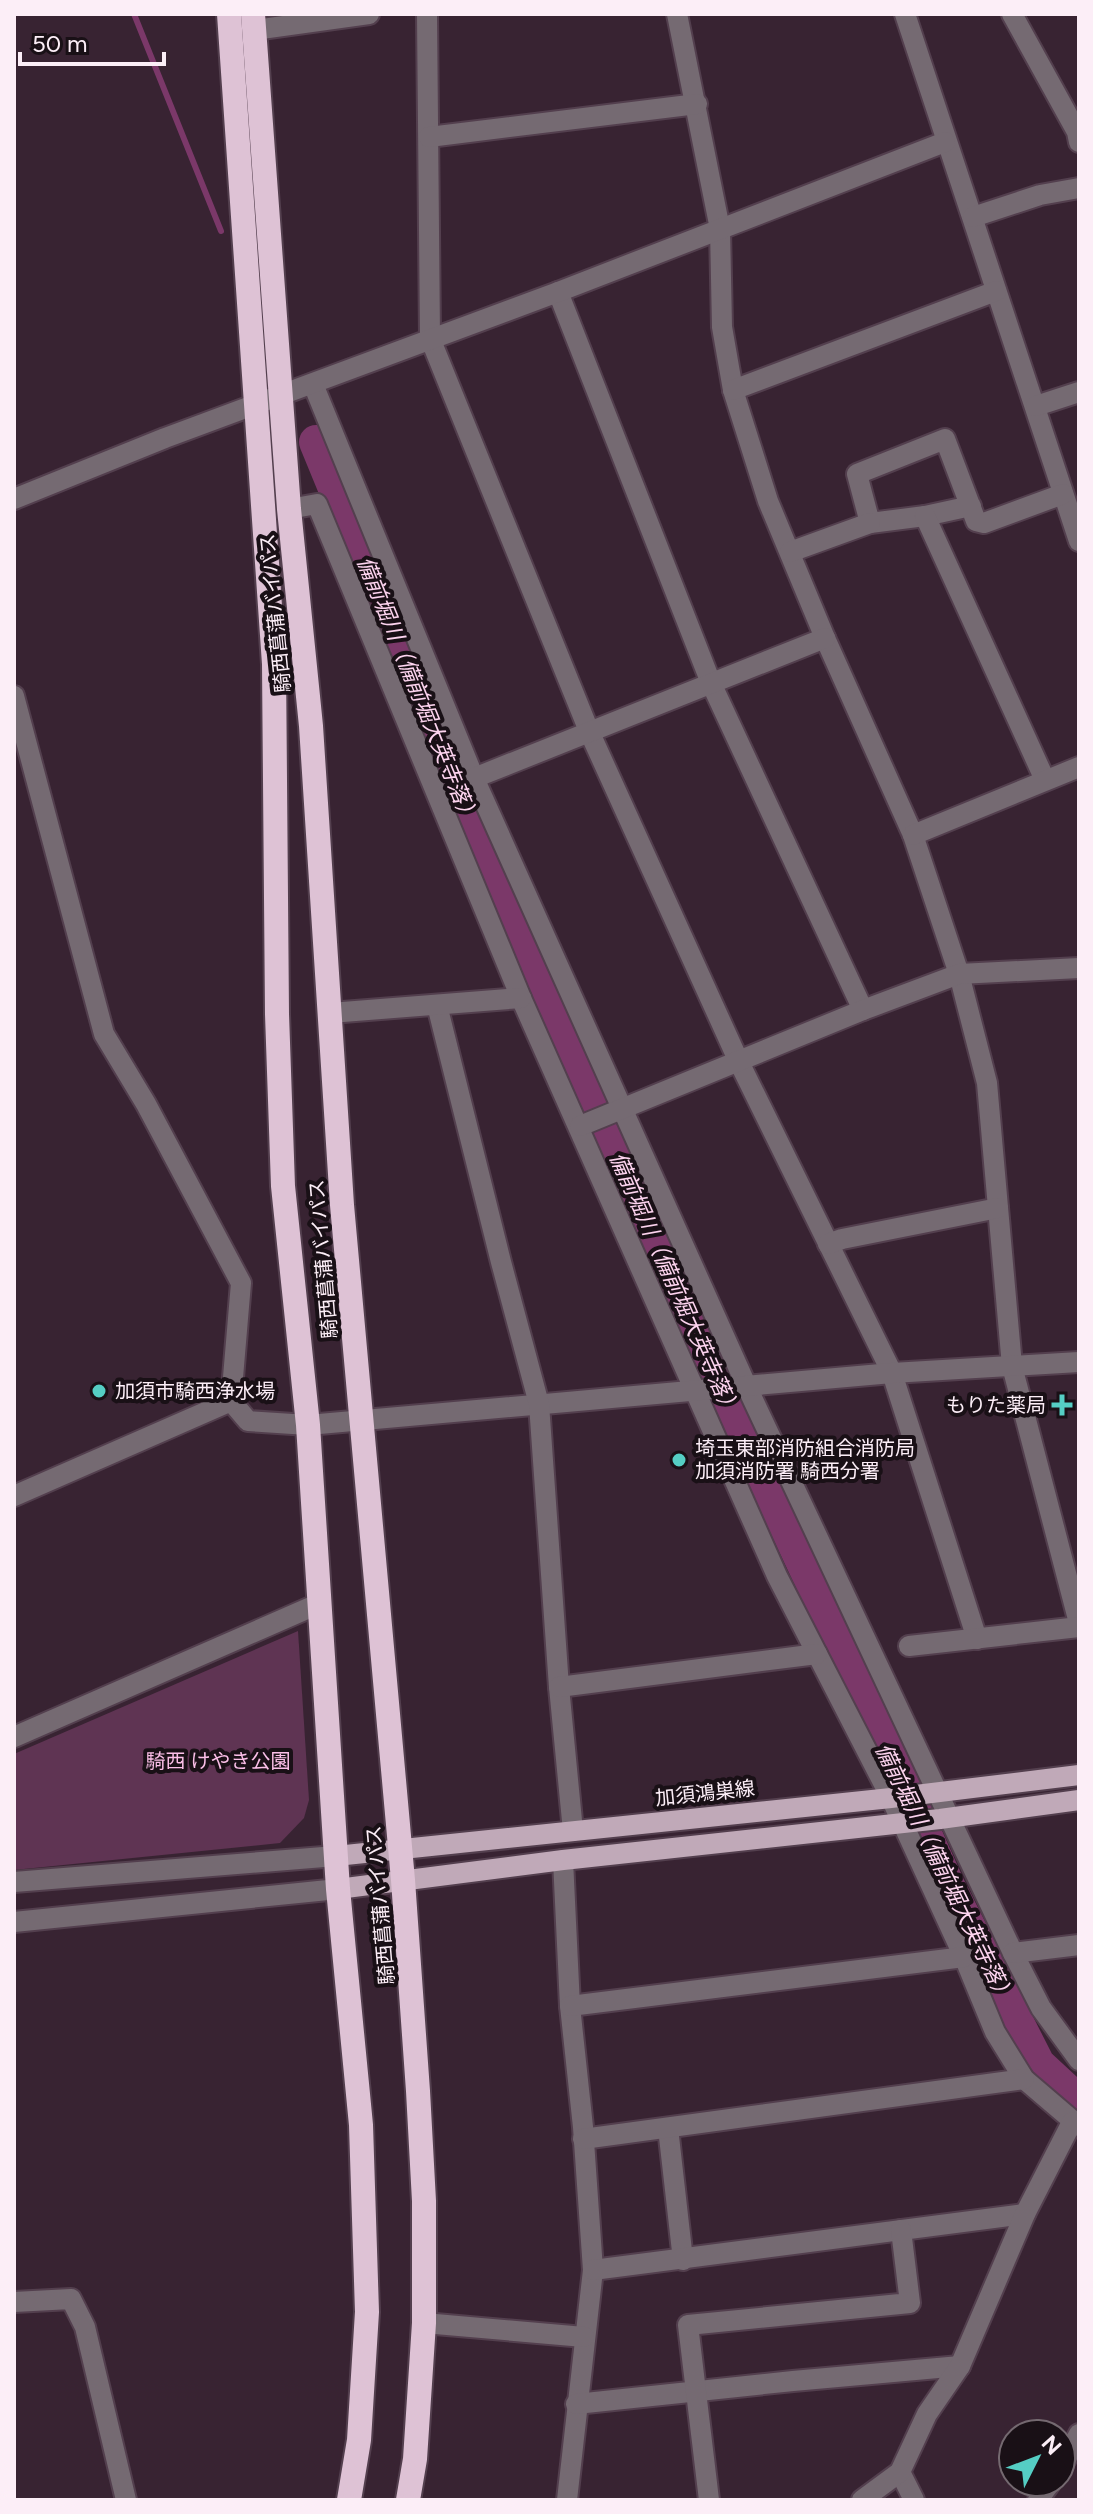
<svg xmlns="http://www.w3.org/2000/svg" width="1093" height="2514" viewBox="0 0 1093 2514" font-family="Figtree,'Noto Sans JP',sans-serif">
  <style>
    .green { fill: #5f3453 }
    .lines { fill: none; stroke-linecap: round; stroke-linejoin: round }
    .stream { stroke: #7b3869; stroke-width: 6 }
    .river { stroke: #7b3869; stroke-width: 34 }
    .minor-casing { stroke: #533f4e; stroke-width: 24 }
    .major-casing { stroke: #533f4e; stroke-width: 24 }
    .highway-casing { stroke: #533f4e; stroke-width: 28 }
    .minor { stroke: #756a72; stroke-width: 20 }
    .major { stroke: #c0a9b8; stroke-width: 20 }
    .highway { stroke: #dec2d5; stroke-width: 24 }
    .poi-dot { fill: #55cec4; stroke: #191016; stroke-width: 3 }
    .labels { text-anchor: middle; stroke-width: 8; stroke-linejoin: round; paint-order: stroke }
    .street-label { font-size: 20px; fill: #fceef7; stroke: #191016 }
    .poi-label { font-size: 20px; fill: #fceef7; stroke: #191016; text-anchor: start }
    .park-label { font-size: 20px; fill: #fabee7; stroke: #191016 }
    .water-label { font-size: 22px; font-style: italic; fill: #fdd4ef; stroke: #191016 }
  </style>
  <rect width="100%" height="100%" fill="#382332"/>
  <!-- green -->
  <polygon class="green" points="298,1631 309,1800 304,1818 280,1843 14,1870 14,1754"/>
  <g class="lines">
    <!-- stream -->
    <polyline class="stream" points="134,14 221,231"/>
    <!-- river -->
    <polyline class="river" points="316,442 468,812 669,1276 834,1629 948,1886 1038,2064 1079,2102"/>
    <!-- minor casing -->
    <g class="minor-casing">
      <g id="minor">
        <polyline points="427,14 430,338 589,731 739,1062 892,1373 977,1639"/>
        <polyline points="677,14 720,229 722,327 733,390 768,501 825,638 913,835 959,974 987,1083 1012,1366 1079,1623"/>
        <polyline points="905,14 1079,541"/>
        <polyline points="1012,14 1077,132 1079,142"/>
        <polyline points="254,30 369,14"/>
        <polyline points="429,137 697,104"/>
        <polyline points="973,217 1040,195 1079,188"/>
        <polyline points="558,292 711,683 863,1010"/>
        <polyline points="313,384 474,778"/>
        <polyline points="733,390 996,291"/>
        <polyline points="1036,406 1079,392"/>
        <polyline points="14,499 165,438 558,292 945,142"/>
        <polyline points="971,506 925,516 870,523 857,474 945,439 976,521 984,523 1063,494"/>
        <polyline points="289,509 317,504 521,998 777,1576 891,1798 964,1957 995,2032 1024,2079 1079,2126"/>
        <polyline points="925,516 1045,780"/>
        <polyline points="790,552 870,523"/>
        <polyline points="825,638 474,778 747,1387 1013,1953 1041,2008 1079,2060"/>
        <polyline points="14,696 104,1034 146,1104 241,1283 231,1401 248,1421 308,1425 892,1373 1079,1362"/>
        <polyline points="913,835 1079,767"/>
        <polyline points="437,1005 501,1262 539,1404 559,1687 573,1831"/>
        <polyline points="330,1013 521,998"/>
        <polyline points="580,1126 863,1010 959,974 1079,968"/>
        <polyline points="828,1244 842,1239 998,1208"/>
        <polyline points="14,1496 231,1401"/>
        <polyline points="909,1646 1079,1627"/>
        <polyline points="559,1687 817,1654"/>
        <polyline points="14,1737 318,1604"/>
        <polyline points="563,1860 570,2006 583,2127 593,2270 567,2500"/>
        <polyline points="14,1882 336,1856"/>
        <polyline points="14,1922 338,1889"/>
        <polyline points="1013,1953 1079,1945"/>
        <polyline points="570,2006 964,1957"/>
        <polyline points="668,2128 683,2260"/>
        <polyline points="583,2139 1024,2079"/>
        <polyline points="593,2270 1025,2214"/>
        <polyline points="14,2302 71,2299 85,2327 126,2500"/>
        <polyline points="424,2323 584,2337"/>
        <polyline points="576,2404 793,2381 960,2366"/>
        <polyline points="1061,2468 1079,2434"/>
        <polyline points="900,2472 914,2500"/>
        <polyline points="709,2500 688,2325 910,2303 901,2230"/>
        <polyline points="862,2500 900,2472 927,2414 960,2366 1025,2214 1072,2122"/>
        <polyline points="1038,2500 1051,2482"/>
      </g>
    </g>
    <!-- major casing -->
    <g class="major-casing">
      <g id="major">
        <polyline points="336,1856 891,1798 1079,1775"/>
        <polyline points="338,1889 563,1860 940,1819 1079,1800"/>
      </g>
    </g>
    <!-- highway casing -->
    <g class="highway-casing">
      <g id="highway">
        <polyline points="229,14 274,664 277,1014 283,1186 308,1425 338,1889 361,2125 367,2312 359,2440 349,2500"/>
        <polyline points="253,14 289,509 311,726 342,1205 403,1880 418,2091 424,2201 424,2323 415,2459 408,2500"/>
      </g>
    </g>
    <!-- minor -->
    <use href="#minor" class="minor"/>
    <!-- major -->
    <use href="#major" class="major"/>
    <!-- highway -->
    <use href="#highway" class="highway"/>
  </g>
  <!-- markers -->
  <g class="poi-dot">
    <circle cx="99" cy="1391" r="8"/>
    <path d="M1058 1393h8v8h8v8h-8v8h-8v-8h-8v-8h8z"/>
    <circle cx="679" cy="1460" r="8"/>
  </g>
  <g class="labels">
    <!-- street labels -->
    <g class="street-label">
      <text transform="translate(275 613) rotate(-96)" y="7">騎西菖蒲バイパス</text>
      <text transform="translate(323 1259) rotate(-95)" y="7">騎西菖蒲バイパス</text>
      <text transform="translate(705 1793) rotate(-6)" y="7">加須鴻巣線</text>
      <text transform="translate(380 1905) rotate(-95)" y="7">騎西菖蒲バイパス</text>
    </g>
    <!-- poi labels -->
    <g class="poi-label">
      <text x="115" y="1398">加須市騎西浄水場</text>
      <text x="1046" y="1412" text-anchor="end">もりた薬局</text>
      <text x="695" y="1455">埼玉東部消防組合消防局<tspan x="695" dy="23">加須消防署 騎西分署</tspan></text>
    </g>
    <!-- park labels -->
    <g class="park-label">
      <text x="218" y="1768">騎西 けやき公園</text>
    </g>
    <!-- water labels -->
    <g class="water-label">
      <text transform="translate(418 690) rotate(68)" y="8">備前堀川（備前堀大英寺落）</text>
      <text transform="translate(675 1284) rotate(66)" y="8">備前堀川（備前堀大英寺落）</text>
      <text transform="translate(945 1873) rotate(64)" y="8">備前堀川（備前堀大英寺落）</text>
    </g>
  </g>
  <!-- border -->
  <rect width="1093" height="2514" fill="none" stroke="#fceef7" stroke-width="32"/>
  <!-- north arrow -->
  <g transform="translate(1037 2458) rotate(48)"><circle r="38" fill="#191016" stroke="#746970" stroke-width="2"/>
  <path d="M0-6L14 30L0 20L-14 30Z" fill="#55cec4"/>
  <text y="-12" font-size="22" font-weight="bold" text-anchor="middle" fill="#fceef7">N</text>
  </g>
  <!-- scale -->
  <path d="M20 52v12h144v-12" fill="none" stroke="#fceef7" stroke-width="4"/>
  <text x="32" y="52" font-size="24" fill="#fceef7" stroke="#191016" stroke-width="6" paint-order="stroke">50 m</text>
</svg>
